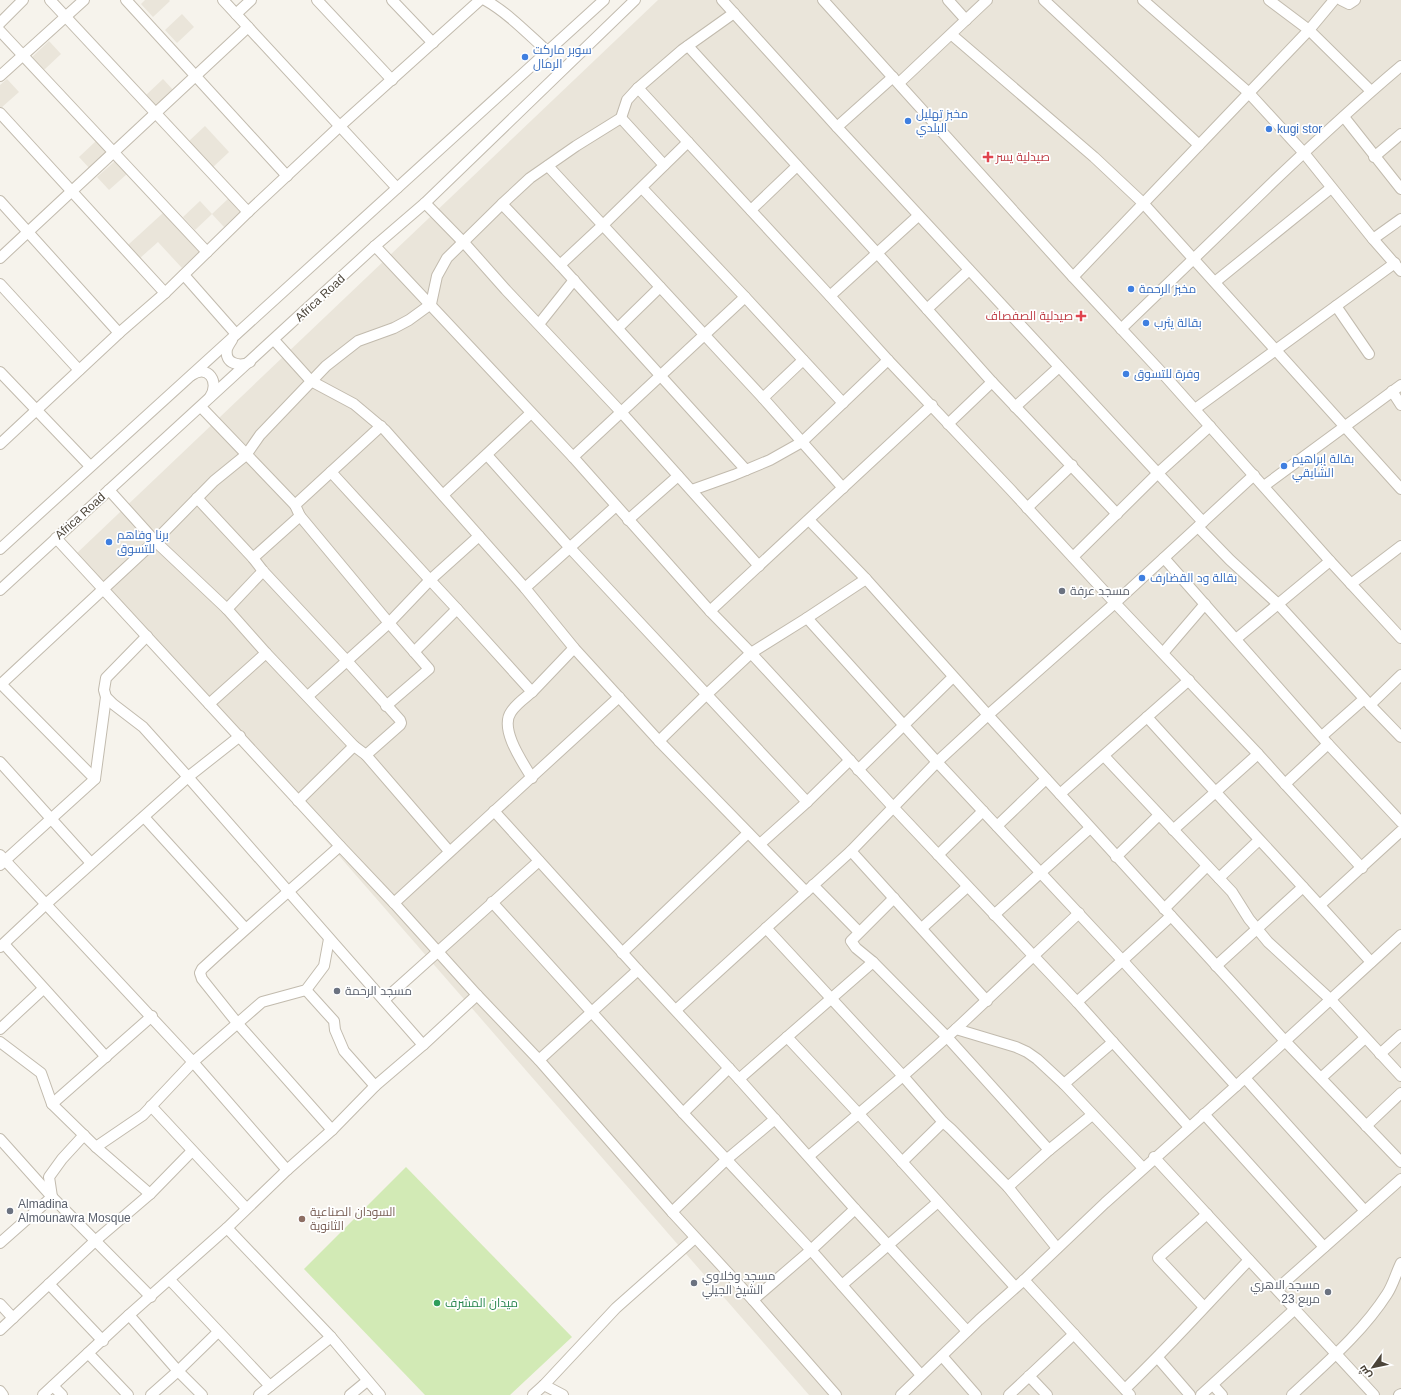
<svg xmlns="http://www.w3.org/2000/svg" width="1401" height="1395" viewBox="0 0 1401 1395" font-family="Helvetica,Cairo,sans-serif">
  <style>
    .residential { fill: #eae5da }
    .green { fill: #d2eab5 }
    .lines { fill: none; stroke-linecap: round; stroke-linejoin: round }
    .minor-casing { stroke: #c2bbae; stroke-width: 12 }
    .minor { stroke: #fff; stroke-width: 10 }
    .shop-dot { fill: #3f7fe0; stroke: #fff; stroke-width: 1.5 }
    .health-dot { fill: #e0444e; stroke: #fff; stroke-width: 1.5 }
    .worship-dot { fill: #6b7280; stroke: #fff; stroke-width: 1.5 }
    .education-dot { fill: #8d6e63; stroke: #fff; stroke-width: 1.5 }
    .leisure-dot { fill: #2e9e5b; stroke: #fff; stroke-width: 1.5 }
    .labels { text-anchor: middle; stroke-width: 3.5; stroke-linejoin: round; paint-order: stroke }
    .shop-label { font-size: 12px; fill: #366cbe; stroke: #fff; text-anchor: start }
    .health-label { font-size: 12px; fill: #be3a42; stroke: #fff; text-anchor: start }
    .street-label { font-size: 12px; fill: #4b4439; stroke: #fff }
    .worship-label { font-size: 12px; fill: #5b616d; stroke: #fff; text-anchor: start }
    .education-label { font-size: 12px; fill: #785e54; stroke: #fff; text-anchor: start }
    .leisure-label { font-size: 12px; fill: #27864d; stroke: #fff; text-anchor: start }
  </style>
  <rect width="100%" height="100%" fill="#f6f3ec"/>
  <!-- residential -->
  <g class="residential">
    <polygon points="145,0 169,0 170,1 153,17 141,4"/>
    <polygon points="658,0 1401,0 1401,1395 809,1395 76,554"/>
    <polygon points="182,14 194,27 177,43 165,30"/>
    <polygon points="49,41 61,54 44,70 32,57"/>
    <polygon points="7,79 19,92 1,108 0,107 0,85"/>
    <polygon points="163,79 175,92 158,108 146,95"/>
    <polygon points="205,126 229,152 212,168 188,142"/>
    <polygon points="96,141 108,154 91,170 79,157"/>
    <polygon points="115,161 127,174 109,190 97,177"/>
    <polygon points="229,198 241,211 224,227 212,214 195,230 183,217 200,201 212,214"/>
    <polygon points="163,213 199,252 182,268 158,242 140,258 128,245"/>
  </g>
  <!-- green -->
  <polygon class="green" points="406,1167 572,1337 510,1395 425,1395 304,1269"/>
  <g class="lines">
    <!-- minor casing -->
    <g class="minor-casing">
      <g id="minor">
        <polyline points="50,0 248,212"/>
        <polyline points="126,0 287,176"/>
        <polyline points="223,0 397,188"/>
        <polyline points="317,0 392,80"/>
        <polyline points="392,0 433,43"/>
        <path d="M485,0C508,13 527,33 547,51"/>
        <polyline points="722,0 837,127 1203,522"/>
        <polyline points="823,0 1073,277 1165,376 1330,561 1401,638"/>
        <polyline points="948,0 966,20"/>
        <polyline points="1044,0 1199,145"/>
        <polyline points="1143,0 1248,92 1304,153 1373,239 1401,271"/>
        <polyline points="1269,0 1309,30 1371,91"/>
        <polyline points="1341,0 1349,4 1355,0"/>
        <polyline points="236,14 251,0"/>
        <polyline points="0,23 23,0"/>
        <polyline points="0,31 207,252"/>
        <polyline points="952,35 1094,157 1143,203 1401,489"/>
        <polyline points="688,46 877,253 992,382 1117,514"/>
        <polyline points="0,76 84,0"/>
        <polyline points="899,83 987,0"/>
        <polyline points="638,88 830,296 888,360 1010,489 1115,603 1258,754 1285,784 1362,868"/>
        <polyline points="0,113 165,293"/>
        <polyline points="1344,117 1401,189"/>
        <polyline points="621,118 664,165"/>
        <polyline points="837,127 893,77"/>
        <polyline points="1374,157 1401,134"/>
        <polyline points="548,166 763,398 843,488"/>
        <polyline points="642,188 745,297 843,403"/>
        <polyline points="0,201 119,333"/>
        <polyline points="425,203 467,246 506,290 621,412 759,566"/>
        <polyline points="502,204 560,265 746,470"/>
        <polyline points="751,210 797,166"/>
        <polyline points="1373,239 1401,219"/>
        <polyline points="375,246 573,457 710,611 751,653 893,807 1077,1002 1189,1127"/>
        <polyline points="0,258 248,27"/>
        <polyline points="560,265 603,225 688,142"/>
        <polyline points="184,275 236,334"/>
        <polyline points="1073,277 1309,30 1334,0"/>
        <polyline points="1215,282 1331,188"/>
        <polyline points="0,284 79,370"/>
        <polyline points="830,296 918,216"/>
        <polyline points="1336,306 1369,354"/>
        <polyline points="927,309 969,270"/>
        <polyline points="539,324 574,280"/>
        <polyline points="618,328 660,287"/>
        <path d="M1121,329C1171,280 1222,231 1273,182C1315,142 1357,103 1401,66"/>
        <path d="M232,340C230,343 228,346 227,349C224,364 240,367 250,362"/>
        <polyline points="274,340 311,381 354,404 385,430 525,588 574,648 659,741 806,892"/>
        <polyline points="0,372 90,466"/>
        <path d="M192,375C208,364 220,382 210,397"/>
        <polyline points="1392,391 1401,405"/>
        <polyline points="763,398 803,360"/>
        <polyline points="201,407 295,505"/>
        <polyline points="1015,407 1059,367"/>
        <polyline points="1195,409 1395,263"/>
        <polyline points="948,424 992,382"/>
        <polyline points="0,444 119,333 165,293 248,212 340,126 480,0"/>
        <polyline points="487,455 570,548 807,802"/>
        <polyline points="573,457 745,297"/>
        <path d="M331,472L430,580L457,609L532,692C525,698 516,704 511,712C499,729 523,763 532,778"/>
        <polyline points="1264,486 1401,385"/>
        <polyline points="109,490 155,541 227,609 266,653 354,746 366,755 449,851"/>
        <polyline points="692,490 734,475 770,460 802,442 888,360"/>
        <polyline points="443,495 531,413"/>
        <polyline points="197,498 253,558 263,571 347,661 400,720 401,723 400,725 366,755"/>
        <polyline points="1027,508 1072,465"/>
        <polyline points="300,516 389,623 429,669 386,706"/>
        <polyline points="628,520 678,476"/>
        <polyline points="809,520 866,579 988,715 1285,1041 1401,1162"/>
        <polyline points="1198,527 1230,560 1278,604 1370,705 1401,737"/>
        <polyline points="56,538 340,846 394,903 477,995 539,1060 672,1212 753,1300 836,1395"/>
        <polyline points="0,549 604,0"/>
        <polyline points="1073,557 1158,473 1210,426"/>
        <polyline points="253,558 300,516 295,505 381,426"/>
        <polyline points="1164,558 1328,744 1401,822"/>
        <polyline points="1351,584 1401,546"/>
        <polyline points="525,588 616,506"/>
        <polyline points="0,590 375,246 425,203 635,0"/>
        <polyline points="227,609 263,571"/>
        <polyline points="710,611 932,405"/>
        <polyline points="807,618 937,762 1123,961 1236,1086"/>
        <polyline points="147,636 106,678 104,690 106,697 113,704 143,727 188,777 423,1045"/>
        <polyline points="1236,639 1330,561"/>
        <polyline points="414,652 457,609"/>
        <polyline points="1163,653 1205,604"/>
        <polyline points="1,684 95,779"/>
        <polyline points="0,685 155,541 214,481 246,455 260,435 326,366 358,341 394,328 409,320 431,304 437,276 447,258 502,204 530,178 576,146 621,118 627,100 638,88 682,50 734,13"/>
        <polyline points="532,692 574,648"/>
        <polyline points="308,696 389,623 430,580 479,536"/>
        <polyline points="209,704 266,653"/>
        <polyline points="1370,705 1401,675"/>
        <path d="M1147,717C1221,799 1297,879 1371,962"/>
        <polyline points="1322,736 1364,699"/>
        <polyline points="659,741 706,695 751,653 807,618 866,579"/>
        <polyline points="1104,756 1232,892 1249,919 1268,942 1330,999 1401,1076"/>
        <polyline points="0,762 91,863"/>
        <polyline points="858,770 953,677"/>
        <polyline points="1285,784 1328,744"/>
        <polyline points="1060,794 1189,680"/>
        <polyline points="298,801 354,746"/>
        <polyline points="494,811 638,970 739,1079 855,1209 967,1331"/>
        <polyline points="144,817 245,928"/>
        <polyline points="997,826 1046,779"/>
        <polyline points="1173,830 1258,754"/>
        <polyline points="760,844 807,802 850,760"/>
        <polyline points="851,851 987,1001"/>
        <polyline points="0,855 193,1062 287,1170"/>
        <polyline points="938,855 983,811"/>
        <polyline points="1116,857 1159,815"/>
        <polyline points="0,865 95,779 106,697"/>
        <polyline points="1219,878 1259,840"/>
        <polyline points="813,885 859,932"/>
        <polyline points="894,898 851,941 856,948 873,962 947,1037 1049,1150"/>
        <polyline points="492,902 683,1113 811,1250 921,1375"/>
        <polyline points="394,903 619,697"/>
        <polyline points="1320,905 1401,831"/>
        <polyline points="1164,909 1207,866"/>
        <polyline points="994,915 1090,828"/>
        <polyline points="766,928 903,1076 943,1122 951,1129 1008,1187 1057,1248"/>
        <polyline points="922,928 967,887"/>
        <polyline points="4,944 106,1057"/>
        <polyline points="0,947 46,904 188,777 240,736"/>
        <polyline points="622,953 748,833"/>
        <polyline points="1216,966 1303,887"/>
        <polyline points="306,990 334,1021 335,1030 344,1051 375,1086"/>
        <polyline points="384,1000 539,861"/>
        <polyline points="1077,1002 1171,916"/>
        <polyline points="676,1010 851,851 937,762 988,715 1115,603 1254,475"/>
        <polyline points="0,1029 43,989"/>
        <polyline points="956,1029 1016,1047 1027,1052 1037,1059 1064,1084 1143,1168"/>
        <polyline points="787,1037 858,1113 1015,1287"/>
        <polyline points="0,1042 41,1073 52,1104 96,1147 150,1194"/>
        <polyline points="1380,1054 1401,1035"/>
        <polyline points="539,1060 638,970"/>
        <polyline points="1245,1078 1365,1211"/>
        <polyline points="1321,1078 1365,1038"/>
        <polyline points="739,1079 873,962"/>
        <polyline points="1064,1084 1113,1042"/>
        <polyline points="52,1104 152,1016"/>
        <polyline points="151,1106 246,1208"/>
        <polyline points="683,1113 729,1068"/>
        <polyline points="1204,1114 1324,1247"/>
        <polyline points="1366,1126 1401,1093"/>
        <path d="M332,1130L238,1024L202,979L200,973L202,969C247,927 294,887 340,846"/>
        <polyline points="0,1139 52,1197 151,1297"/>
        <polyline points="96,1147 143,1115 193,1062 262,1002 306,990 324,966 329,939"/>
        <polyline points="809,1156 903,1076 956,1029 1079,913"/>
        <polyline points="1154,1157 1374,1395"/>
        <polyline points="902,1162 943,1122"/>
        <polyline points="1008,1187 1049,1150 1092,1115"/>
        <polyline points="672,1212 726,1160 775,1119"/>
        <polyline points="227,1228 331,1337 380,1395"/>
        <polyline points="0,1243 52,1197 49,1177 62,1159 84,1135"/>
        <polyline points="170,1280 270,1386"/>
        <polyline points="1024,1280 1130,1395"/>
        <polyline points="49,1284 103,1341"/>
        <polyline points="842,1285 938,1202"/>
        <polyline points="1277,1289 1401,1179"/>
        <polyline points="753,1300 811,1250 855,1209"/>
        <polyline points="0,1304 13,1318"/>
        <polyline points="1204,1307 1158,1258 1207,1214"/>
        <polyline points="129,1315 178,1371 202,1395"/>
        <polyline points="0,1330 95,1241 150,1194 192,1151"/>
        <polyline points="88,1353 128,1395"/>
        <polyline points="942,1356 976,1395"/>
        <polyline points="1158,1358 1190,1395"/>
        <polyline points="1029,1376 1047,1395"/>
        <polyline points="544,1385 563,1395"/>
        <polyline points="1213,1385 1222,1395"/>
        <polyline points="53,1386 62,1395"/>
        <path d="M1125,1389C1168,1348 1208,1303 1249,1260"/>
        <polyline points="0,1391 3,1395"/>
        <polyline points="43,1395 129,1315 227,1228 287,1170 332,1130 375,1086 423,1045 477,995"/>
        <polyline points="151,1395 178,1371 218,1332"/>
        <polyline points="259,1395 331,1337"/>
        <polyline points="350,1395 367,1381"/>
        <polyline points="533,1395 544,1385 616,1308 695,1238"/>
        <polyline points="901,1395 979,1320 1024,1280 1105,1203 1236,1086 1401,935"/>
        <polyline points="1009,1395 1074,1334"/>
        <polyline points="1201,1395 1295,1309"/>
        <path d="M1292,1395C1325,1364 1362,1333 1387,1294C1393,1285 1396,1273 1401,1263"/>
        <polyline points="1399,1395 1401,1394"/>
      </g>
    </g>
    <!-- minor -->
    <use href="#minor" class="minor"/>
  </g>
  <!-- markers -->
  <g class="shop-dot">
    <circle cx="525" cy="57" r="4"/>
    <circle cx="908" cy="121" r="4"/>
    <circle cx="1269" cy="129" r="4"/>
    <circle cx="1131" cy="289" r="4"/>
    <circle cx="1146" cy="323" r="4"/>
    <circle cx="1126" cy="374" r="4"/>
    <circle cx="1284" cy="466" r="4"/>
    <circle cx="109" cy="542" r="4"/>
    <circle cx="1142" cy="578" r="4"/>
  </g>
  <g class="health-dot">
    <path d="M986 151h4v4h4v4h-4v4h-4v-4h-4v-4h4z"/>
    <path d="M1079 310h4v4h4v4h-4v4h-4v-4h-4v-4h4z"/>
  </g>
  <g class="worship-dot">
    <circle cx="1062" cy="591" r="4"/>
    <circle cx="337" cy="991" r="4"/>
    <circle cx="10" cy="1211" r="4"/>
    <circle cx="694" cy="1283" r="4"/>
    <circle cx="1328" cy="1292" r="4"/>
  </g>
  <circle class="education-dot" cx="302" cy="1219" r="4"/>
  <circle class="leisure-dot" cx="437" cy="1303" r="4"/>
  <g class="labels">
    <!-- shop labels -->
    <g class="shop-label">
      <text x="533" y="54">سوبر ماركت<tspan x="533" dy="14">الرمال</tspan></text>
      <text x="916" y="118">مخبز تهليل<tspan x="916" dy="14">البلدي</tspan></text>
      <text x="1277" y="133">kugi stor</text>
      <text x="1139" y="293">مخبز الرحمة</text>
      <text x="1154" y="327">بقالة يثرب</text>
      <text x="1134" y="378">وفرة للتسوق</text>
      <text x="1292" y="463">بقالة إبراهيم<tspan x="1292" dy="14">الشايقي</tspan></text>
      <text x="117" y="539">برنا وفاهم<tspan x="117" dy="14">للتسوق</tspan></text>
      <text x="1150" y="582">بقالة ود القضارف</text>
    </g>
    <!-- health labels -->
    <g class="health-label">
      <text x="996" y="161">صيدلية يسر</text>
      <text x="1073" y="320" text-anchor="end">صيدلية الصفصاف</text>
    </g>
    <!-- street labels -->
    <g class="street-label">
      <text transform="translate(320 298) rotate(-43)" y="4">Africa Road</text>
      <text transform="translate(80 516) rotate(-42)" y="4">Africa Road</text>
    </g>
    <!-- worship labels -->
    <g class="worship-label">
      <text x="1070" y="595">مسجد عرفة</text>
      <text x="345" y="995">مسجد الرحمة</text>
      <text x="18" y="1208">Almadina<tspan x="18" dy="14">Almounawra Mosque</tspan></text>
      <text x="702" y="1280">مسجد وخلاوي<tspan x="702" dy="14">الشيخ الجيلي</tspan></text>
      <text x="1320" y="1289" text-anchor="end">مسجد الاهري<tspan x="1320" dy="14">مربع 23</tspan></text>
    </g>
    <!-- education labels -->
    <g class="education-label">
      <text x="310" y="1216">السودان الصناعية<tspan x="310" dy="14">الثانوية</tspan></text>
    </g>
    <!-- leisure labels -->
    <g class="leisure-label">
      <text x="445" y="1307">ميدان المشرف</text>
    </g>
  </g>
  <!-- north arrow -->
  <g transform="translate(1373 1367) rotate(237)" stroke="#ffffff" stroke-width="3" paint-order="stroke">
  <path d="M0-3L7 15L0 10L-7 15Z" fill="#4b4439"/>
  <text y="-6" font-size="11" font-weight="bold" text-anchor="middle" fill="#4b4439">ش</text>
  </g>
</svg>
